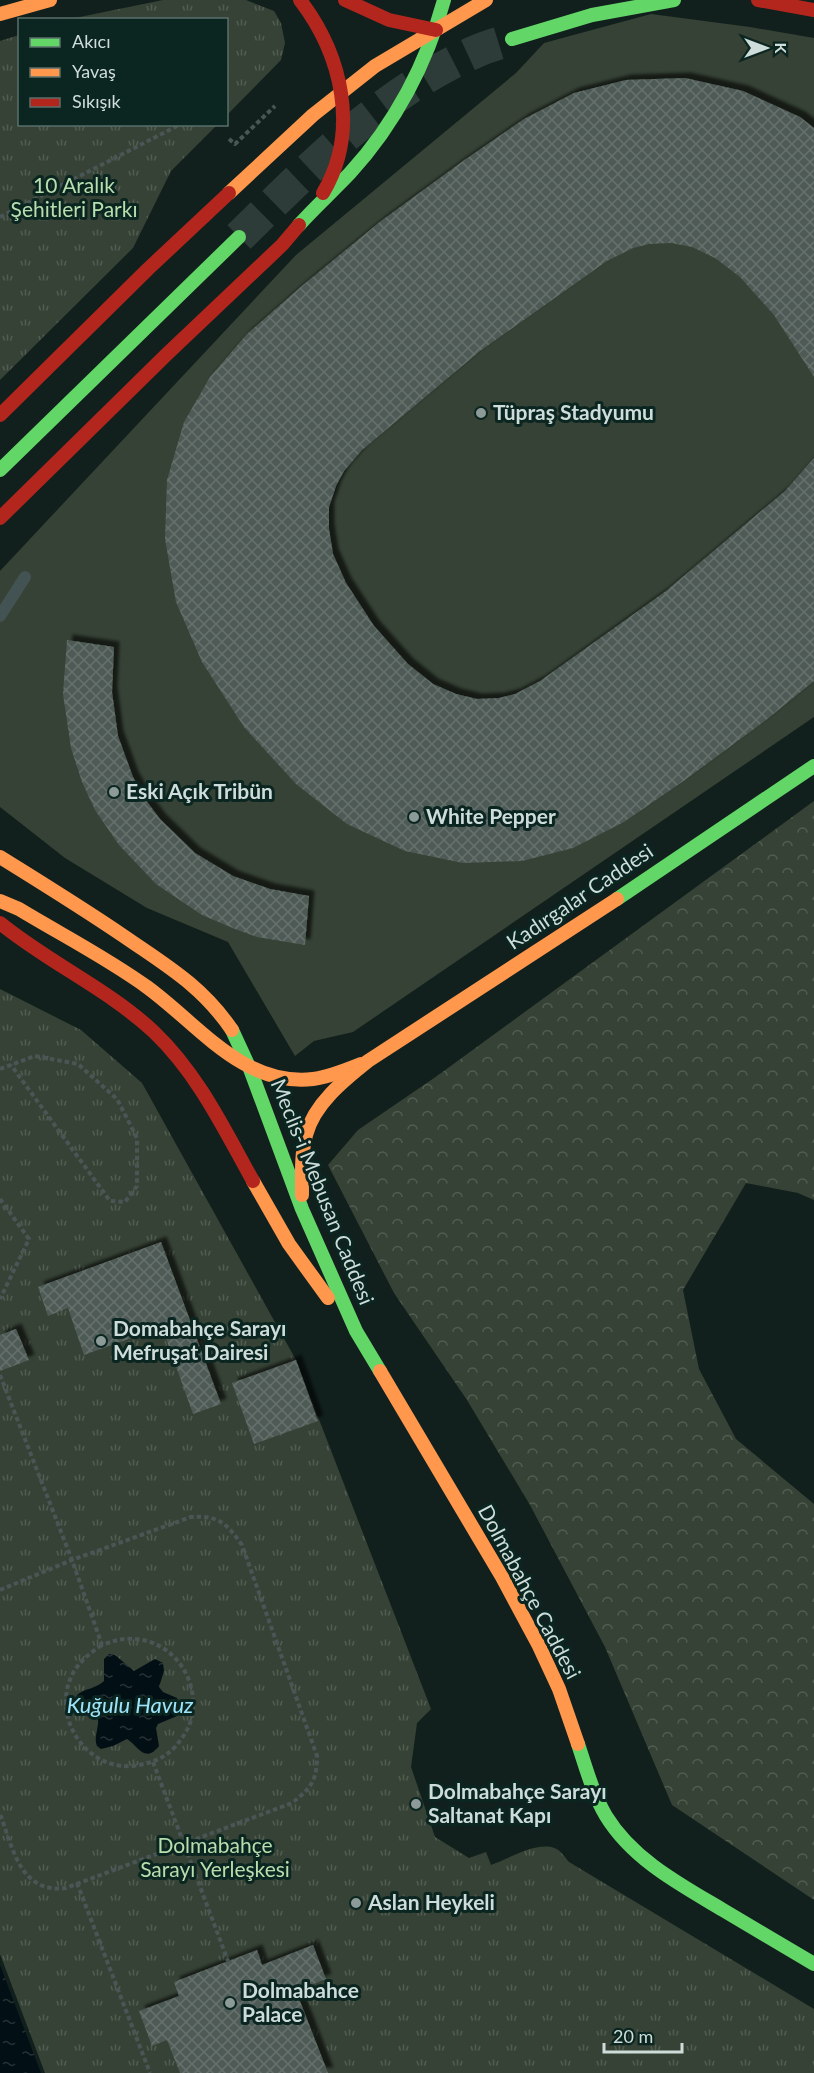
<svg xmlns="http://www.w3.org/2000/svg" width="814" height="2073" viewBox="0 0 814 2073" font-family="Lato,sans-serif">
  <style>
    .grass { fill: url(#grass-tufts) }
    .forest { fill: url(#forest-crowns) }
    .pitch { fill: #364235 }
    .water { fill: url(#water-ripples) }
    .building { fill: url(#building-cross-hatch); filter: url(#shadow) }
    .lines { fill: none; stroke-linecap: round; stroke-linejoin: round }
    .primary-tunnel { stroke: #2d3c39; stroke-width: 33; stroke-dasharray: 33 16; stroke-linecap: butt }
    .path { stroke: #4a5656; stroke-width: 4; stroke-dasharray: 4.5 3; stroke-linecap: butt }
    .lane { stroke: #435252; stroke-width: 12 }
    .fast { stroke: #63d668; stroke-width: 14 }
    .slow { stroke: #ff974d; stroke-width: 14 }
    .jam { stroke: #b3261e; stroke-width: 14 }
    .poi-dot { fill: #8c9b97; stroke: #0b2621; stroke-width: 2 }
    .labels { text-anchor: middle; stroke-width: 6; stroke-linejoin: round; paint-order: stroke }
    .park-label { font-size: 21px; fill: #b9deae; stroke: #0b2621 }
    .poi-label { font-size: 21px; font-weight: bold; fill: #ceddd9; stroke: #0b2621; text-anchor: start }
    .street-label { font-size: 21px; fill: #ceddd9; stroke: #0b2621 }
    .water-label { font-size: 22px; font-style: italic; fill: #9de4fa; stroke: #0b2621 }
  </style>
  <defs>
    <pattern id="grass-tufts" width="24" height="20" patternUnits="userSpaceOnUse" patternTransform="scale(1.5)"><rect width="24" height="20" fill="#364235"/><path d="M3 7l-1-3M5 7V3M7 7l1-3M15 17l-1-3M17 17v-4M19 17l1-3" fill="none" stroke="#525d52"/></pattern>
    <pattern id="forest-crowns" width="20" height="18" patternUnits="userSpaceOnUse" patternTransform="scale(1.5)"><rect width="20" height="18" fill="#364235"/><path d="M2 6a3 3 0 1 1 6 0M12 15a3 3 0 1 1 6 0" fill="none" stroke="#525d52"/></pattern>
    <pattern id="water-ripples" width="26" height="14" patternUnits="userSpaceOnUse" patternTransform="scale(1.5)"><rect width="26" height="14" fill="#020f14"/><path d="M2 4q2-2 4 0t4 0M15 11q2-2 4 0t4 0" fill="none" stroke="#263236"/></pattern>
    <pattern id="building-cross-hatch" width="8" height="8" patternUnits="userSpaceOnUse" patternTransform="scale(1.5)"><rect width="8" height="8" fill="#4e5a55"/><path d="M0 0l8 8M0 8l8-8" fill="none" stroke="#66716d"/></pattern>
    <filter id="shadow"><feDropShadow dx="5.5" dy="-5.5" stdDeviation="1.5" flood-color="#0009"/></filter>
  </defs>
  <rect width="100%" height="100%" fill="#11201d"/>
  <!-- grass -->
  <g class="grass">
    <polygon points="163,0 246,0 274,11 281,23 285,43 281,60 227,115 226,20 70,19"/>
    <polygon points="19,35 20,124 217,125 171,171 133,248 0,380 0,41"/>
    <path d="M0,989L81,1030L142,1083L296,1360L431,1709L417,1723L411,1767L435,1837L469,1858L486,1852L491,1865C508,1859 532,1844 551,1847C559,1848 564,1856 569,1862L814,2009V2073H45L0,1954Z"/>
  </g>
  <!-- forest -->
  <polygon class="forest" points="814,801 814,1200 798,1193 746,1183 683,1290 699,1369 736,1439 814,1504 814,1900 672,1805 605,1647 530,1505 467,1400 394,1293 328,1165 358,1130 437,1076"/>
  <!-- pitch -->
  <polygon class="pitch" points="651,14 750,27 814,38 814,717 353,1032 314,1041 295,1056 228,942 147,908 65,858 0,807 0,571 296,255 516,73 544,43"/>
  <!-- water -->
  <g class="water">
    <path d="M109,1654L115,1655L134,1671L155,1659L163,1663L164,1671L159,1687L163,1692L177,1698L181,1708L177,1716L158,1724L156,1728L159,1746C145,1764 138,1746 127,1739L113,1746L101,1749L97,1746C93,1736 101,1723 97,1717C95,1713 85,1710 81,1706L77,1695C85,1688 96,1689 104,1681V1659Z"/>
    <polygon points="0,1965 41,2073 0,2073"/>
  </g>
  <!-- building -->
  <g class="building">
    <polygon points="685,78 743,91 800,117 814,128 814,377 774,315 740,277 715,258 692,247 671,243 649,244 633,248 607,261 480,351 362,450 344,471 336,486 329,507 329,529 333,554 346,583 374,626 408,664 433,684 456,694 477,699 499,698 515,694 540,681 666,591 785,491 814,458 814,681 766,720 685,780 624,822 573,848 522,861 463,863 405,851 347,824 296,784 244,727 202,662 176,602 165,539 167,480 184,422 210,377 247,334 303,285 381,221 463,161 524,119 574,93 626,80"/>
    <polygon points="67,640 114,647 112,692 118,736 133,777 148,803 160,819 195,853 233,876 270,889 309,896 305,945 257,937 235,929 202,915 156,884 119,845 95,810 82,782 71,748 63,694"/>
    <polygon points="161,1242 221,1404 193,1414 162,1327 84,1355 68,1308 48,1316 38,1287"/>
    <polygon points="16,1329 29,1360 0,1371 0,1335"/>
    <polygon points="296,1360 318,1421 254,1444 232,1383"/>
    <polygon points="313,1945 326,1979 296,1991 328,2073 180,2073 167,2040 152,2046 139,2011 179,1996 174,1982 257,1950 262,1965"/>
  </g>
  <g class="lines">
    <!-- primary-tunnel -->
    <path class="primary-tunnel" d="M239,237C310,167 384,91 477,51C488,46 500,43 512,39"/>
    <!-- path -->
    <g class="path">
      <polyline points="229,139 235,144 275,106"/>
      <polyline points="0,217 181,124"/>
      <polyline points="0,1069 35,1056 78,1064 117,1099 137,1138 137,1186 125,1202 110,1201 11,1065"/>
      <polyline points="0,1199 29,1239 0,1299"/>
      <path d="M0,1375L72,1560L102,1645C113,1641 122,1638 133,1639C172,1640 199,1678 192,1715C190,1728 183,1737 175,1747C164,1758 154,1762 139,1765C89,1775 49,1718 73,1673C80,1661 91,1652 102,1645"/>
      <path d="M0,1590L72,1560L191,1517C219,1515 227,1524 242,1545L317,1756C317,1781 311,1788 292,1803L66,1888C20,1894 13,1848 0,1814"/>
      <polyline points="153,1762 228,1961"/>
      <polyline points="77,1883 150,2073"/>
    </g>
    <!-- lane -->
    <polyline class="lane" points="0,616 25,577"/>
    <!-- fast -->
    <g class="fast">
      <polyline points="512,39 592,15 674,0"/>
      <path d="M299,225C315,207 333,191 350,173C395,124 427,63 444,0"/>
      <polyline points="0,470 239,237"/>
      <polyline points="617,899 814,766"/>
      <polyline points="232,1030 250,1069 302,1209 356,1331 380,1371"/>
      <path d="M578,1744C586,1768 593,1794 606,1816C633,1860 681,1885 723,1910C753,1928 784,1946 814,1964"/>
    </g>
    <!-- slow -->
    <g class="slow">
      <polyline points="0,14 50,0"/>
      <polyline points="229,193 313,115 375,66 486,0"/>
      <path d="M0,857C42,883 84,909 125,937C167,966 202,986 232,1030"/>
      <path d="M0,901L19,909C62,935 107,958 147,987C198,1024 243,1087 313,1079C329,1077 346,1070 361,1064"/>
      <polyline points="253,1181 289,1244 328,1298"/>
      <path d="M302,1195C302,1175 301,1154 306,1135C314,1104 344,1080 368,1061L617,899"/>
      <polyline points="380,1371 502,1577 539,1646 559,1689 578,1744"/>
    </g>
    <!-- jam -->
    <g class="jam">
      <path d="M300,0C342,55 360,131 323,193"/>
      <polyline points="345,0 389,20 436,30"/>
      <polyline points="758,0 814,10"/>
      <polyline points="0,415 148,269 229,193"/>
      <polyline points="0,518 167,354 282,245 299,225"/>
      <path d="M0,923C49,963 108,989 154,1032C198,1074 224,1129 253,1181"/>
    </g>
  </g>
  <!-- markers -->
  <g class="poi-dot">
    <circle cx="481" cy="413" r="6"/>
    <circle cx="114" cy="792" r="6"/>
    <circle cx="414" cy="817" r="6"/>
    <circle cx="101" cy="1341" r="6"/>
    <circle cx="416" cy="1804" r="6"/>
    <circle cx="356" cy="1903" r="6"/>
    <circle cx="230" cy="2003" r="6"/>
  </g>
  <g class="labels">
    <!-- park labels -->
    <g class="park-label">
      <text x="74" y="193">10 Aralık<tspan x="74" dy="24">Şehitleri Parkı</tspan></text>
      <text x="215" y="1853">Dolmabahçe<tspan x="215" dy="24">Sarayı Yerleşkesi</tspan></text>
    </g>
    <!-- poi labels -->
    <g class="poi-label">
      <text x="493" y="420">Tüpraş Stadyumu</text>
      <text x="126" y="799">Eski Açık Tribün</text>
      <text x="426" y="824">White Pepper</text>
      <text x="113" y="1336">Domabahçe Sarayı<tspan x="113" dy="24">Mefruşat Dairesi</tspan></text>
      <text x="428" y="1799">Dolmabahçe Sarayı<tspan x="428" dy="24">Saltanat Kapı</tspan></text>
      <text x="368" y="1910">Aslan Heykeli</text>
      <text x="242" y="1998">Dolmabahce<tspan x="242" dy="24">Palace</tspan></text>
    </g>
    <!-- street labels -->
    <g class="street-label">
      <text transform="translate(580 897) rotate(-34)" y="7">Kadırgalar Caddesi</text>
      <text transform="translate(322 1192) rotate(68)" y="7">Meclis-i Mebusan Caddesi</text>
      <text transform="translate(529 1592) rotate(62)" y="7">Dolmabahçe Caddesi</text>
    </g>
    <!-- water labels -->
    <g class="water-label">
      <text x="130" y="1713">Kuğulu Havuz</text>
    </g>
  </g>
  <!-- legend -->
  <rect x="18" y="18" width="210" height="108" fill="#0b2621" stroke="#596f6b" stroke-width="1.5"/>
  <rect x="30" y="38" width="30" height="9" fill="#63d668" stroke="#596f6b" stroke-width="1.5"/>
  <text x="72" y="48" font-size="18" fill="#ceddd9">Akıcı</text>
  <rect x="30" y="68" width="30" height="9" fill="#ff974d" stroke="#596f6b" stroke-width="1.5"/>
  <text x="72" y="78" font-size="18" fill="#ceddd9">Yavaş</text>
  <rect x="30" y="98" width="30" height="9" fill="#b3261e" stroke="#596f6b" stroke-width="1.5"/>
  <text x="72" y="108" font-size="18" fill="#ceddd9">Sıkışık</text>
  <!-- north arrow -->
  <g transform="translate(766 48) rotate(90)" stroke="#0b2621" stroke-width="4.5" paint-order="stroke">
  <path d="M0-4.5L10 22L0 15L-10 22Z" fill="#ceddd9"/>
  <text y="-9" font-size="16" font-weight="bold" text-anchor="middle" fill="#ceddd9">K</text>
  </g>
  <!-- scale -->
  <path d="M604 2043v9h78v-9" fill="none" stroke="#ceddd9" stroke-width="3"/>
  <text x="613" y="2043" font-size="18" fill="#ceddd9" stroke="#0b2621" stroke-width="4.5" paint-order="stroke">20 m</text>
</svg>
